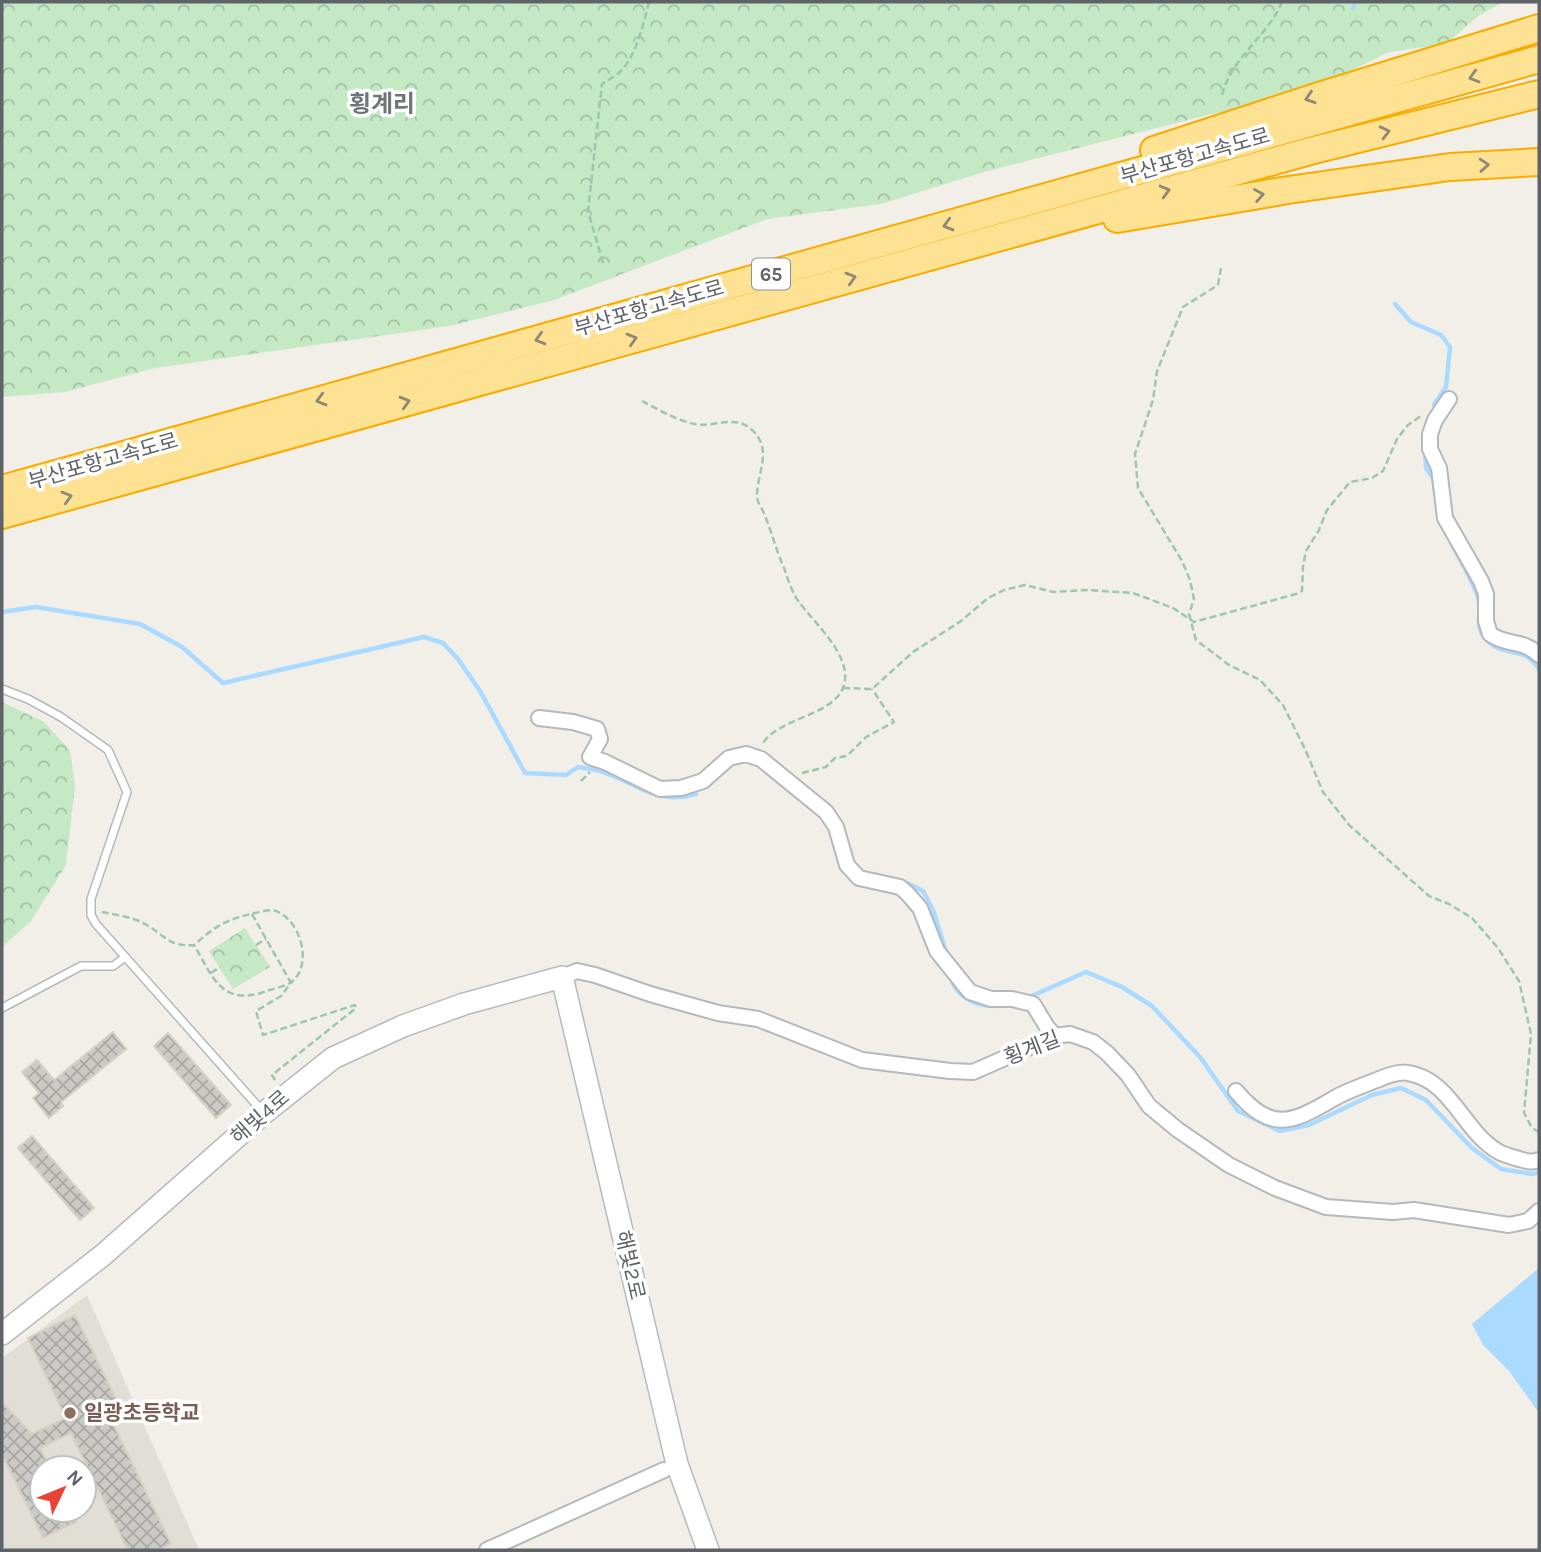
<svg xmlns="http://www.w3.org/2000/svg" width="1541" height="1552" viewBox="0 0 1541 1552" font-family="Karla,'Noto Sans KR',sans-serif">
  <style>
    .education { fill: #e1ded6; fill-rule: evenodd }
    .forest { fill: url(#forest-crowns) }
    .water { fill: #aadaff }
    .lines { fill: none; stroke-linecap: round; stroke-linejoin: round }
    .stream { stroke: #aadaff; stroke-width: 4.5 }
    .building { fill: url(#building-cross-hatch); stroke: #d6d1c6; stroke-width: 2 }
    .lane-casing { stroke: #b5b8bc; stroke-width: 10 }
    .street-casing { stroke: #b5b8bc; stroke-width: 18 }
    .secondary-casing { stroke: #b6babf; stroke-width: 24 }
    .highway-casing { stroke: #f9ab00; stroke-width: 30 }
    .path { stroke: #9cc7a9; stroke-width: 2.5; stroke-dasharray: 7 3.5; stroke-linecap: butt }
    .lane { stroke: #fff; stroke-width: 7 }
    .street { stroke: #fff; stroke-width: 14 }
    .secondary { stroke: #fff; stroke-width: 21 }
    .highway { stroke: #fde293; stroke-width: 26 }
    .oneway { stroke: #8e8975 }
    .education-dot { fill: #8d6e63; stroke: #fff; stroke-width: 2.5 }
    .labels { text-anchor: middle; stroke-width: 7; stroke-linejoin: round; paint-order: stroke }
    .shield { fill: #fff; stroke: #8f9295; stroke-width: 2 }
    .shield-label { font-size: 19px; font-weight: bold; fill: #5f6368 }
    .street-label { font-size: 21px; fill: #5f6368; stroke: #fff }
    .education-label { font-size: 21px; font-weight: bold; fill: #785e54; stroke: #fff; text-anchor: start }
    .quarter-label { font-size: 24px; font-weight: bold; fill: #70757a; stroke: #fff }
  </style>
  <defs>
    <pattern id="forest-crowns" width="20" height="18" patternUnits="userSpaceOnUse" patternTransform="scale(1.75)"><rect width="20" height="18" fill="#c5e8c5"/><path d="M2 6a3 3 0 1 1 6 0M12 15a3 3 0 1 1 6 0" fill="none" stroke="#a3c0a4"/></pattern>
    <pattern id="building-cross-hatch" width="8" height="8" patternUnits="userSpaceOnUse" patternTransform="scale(1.75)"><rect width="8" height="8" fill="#cccac5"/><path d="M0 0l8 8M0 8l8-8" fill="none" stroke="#a9a8a4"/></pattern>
  </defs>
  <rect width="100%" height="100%" fill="#f1efe8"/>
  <!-- education -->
  <path class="education" d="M87,1295L199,1550H2V1358ZM42,1468H84V1510H42Z"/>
  <!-- forest -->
  <g class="forest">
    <polygon points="2,2 1503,2 1477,17 1446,44 1389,52 1304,94 1204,116 984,172 881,204 767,219 554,300 449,326 155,368 65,392 2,397"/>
    <polygon points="2,702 44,722 70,750 75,786 66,865 31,921 2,947"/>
    <polygon points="245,928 270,967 233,989 209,951"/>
  </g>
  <!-- water -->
  <polygon class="water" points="1539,1268 1539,1413 1509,1371 1483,1345 1472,1324"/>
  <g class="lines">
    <!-- stream -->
    <g class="stream">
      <polyline points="1353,8 1355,2"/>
      <polyline points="1395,304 1411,322 1441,335 1450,347 1446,387 1434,405"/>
      <polyline points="1425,449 1426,468 1433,478 1437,504"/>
      <path d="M1449,538C1457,557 1476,584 1479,602C1481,615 1475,627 1485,638C1504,660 1523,643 1539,669"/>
      <path d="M2,612L36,607L140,624L182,647L223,683L424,637L443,643L458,659L480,691L525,773L566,775L578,767C585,768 593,769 600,771C636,782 656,806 696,794"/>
      <polyline points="907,883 923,891 933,910 947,955"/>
      <path d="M950,974C954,998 980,1009 1002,1005"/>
      <polyline points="1027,998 1086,972 1122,987 1152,1006 1200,1057 1238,1111 1280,1131 1309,1125 1372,1095 1401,1088 1426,1100 1472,1148 1501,1169 1532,1174 1539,1172"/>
    </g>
  </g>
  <!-- building -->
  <g class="building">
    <polygon points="113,1032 126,1049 61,1102 63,1106 49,1118 33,1098 39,1093 22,1072 37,1060 54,1080"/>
    <polygon points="168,1033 231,1105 216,1118 154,1046"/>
    <polygon points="32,1136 94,1208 80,1220 18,1148"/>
    <polygon points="75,1315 116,1399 104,1405 171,1544 158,1550 128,1550 71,1433 40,1448 50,1468 42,1468 42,1510 70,1510 76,1522 43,1538 2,1454 2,1402 32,1434 66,1418 28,1338"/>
  </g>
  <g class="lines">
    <!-- lane casing -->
    <g class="lane-casing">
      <g id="lane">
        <polyline points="2,689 28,699 61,717 108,750 127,792 91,899 91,915 96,924 263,1112"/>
        <polyline points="2,1008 81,966 113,966 124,958"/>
      </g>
    </g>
    <!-- street casing -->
    <g class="street-casing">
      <g id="street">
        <path d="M1449,399L1435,420L1430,434V449L1439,468L1445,518L1481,581L1486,594V621L1490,634C1509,647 1521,638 1539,655"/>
        <polyline points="539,718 573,722 597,729 600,739 590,757 605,762 660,789 681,788 703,781 729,758 746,754 761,759 826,812 836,827 847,865 859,878 900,887 907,893 920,908 937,951 970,992 991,999 1012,999 1033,1004 1047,1027 1055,1036"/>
        <polyline points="562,977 577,971 595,975 650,994 718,1013 758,1019 862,1060 950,1071 973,1072 1055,1036 1070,1034 1093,1042 1107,1053 1128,1075 1149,1106 1178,1130 1229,1165 1275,1188 1326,1207 1393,1212 1414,1210 1509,1225 1528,1221 1539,1211"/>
        <path d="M1236,1091C1271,1133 1292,1123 1333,1099C1346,1091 1362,1086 1377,1080C1386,1076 1398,1071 1408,1073C1452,1080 1463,1132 1499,1152C1505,1155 1512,1157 1519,1159C1527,1161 1531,1163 1539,1160"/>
        <polyline points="487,1550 664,1470"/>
      </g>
    </g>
    <!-- secondary casing -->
    <g class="secondary-casing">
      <polyline id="secondary" points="2,1334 103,1255 264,1113 333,1058 403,1026 464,1004 562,977 677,1464 708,1550"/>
    </g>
    <!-- highway casing -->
    <g class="highway-casing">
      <g id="highway">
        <polyline points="1154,150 1322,95 1539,28"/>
        <polyline points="1117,219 1288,190 1450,167 1539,162"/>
        <polyline points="2,489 1539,59"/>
        <polyline points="2,515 1310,151 1539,94"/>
      </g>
    </g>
    <!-- path -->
    <g class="path">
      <path d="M1222,95C1231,58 1268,36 1282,2"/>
      <path d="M603,263L588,211L602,84C608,80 616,76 621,71C636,56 644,22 649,2"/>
      <polyline points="1221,268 1218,285 1183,307 1157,371 1153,400 1135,454 1138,488 1182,561 1190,580 1194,599 1189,614 1196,640 1229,665 1260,680 1283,705 1305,749 1323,792 1349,825 1429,896 1449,904 1472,918 1498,948 1519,981 1531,1034 1524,1113 1532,1128 1539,1132"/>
      <path d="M642,401C657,409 678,421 695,424C714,428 734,414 751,429C773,448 758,471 757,494C756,499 759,504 762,509C771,528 775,548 784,568C788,579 792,593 799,602C815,624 855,658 843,688C831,717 776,718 762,745"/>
      <polyline points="843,688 872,689 913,652 961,621 988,598 1004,590 1025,585 1053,592 1087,590 1133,593 1173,608 1194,622 1296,594 1302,591 1303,566 1306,551 1319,530 1327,510 1350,482 1372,478 1383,471 1397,439 1408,425 1422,415"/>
      <polyline points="802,773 826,767 835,758 847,756 866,737 894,722 872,689"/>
      <polyline points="581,781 590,772"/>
      <path d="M102,912C116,915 133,917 145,924C165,935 168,947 194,945C213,977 221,1006 264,992C272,989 283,987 290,983C314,967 301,920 276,911C270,909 261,912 255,913C225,920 217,925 194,945"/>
      <polyline points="252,914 291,983 281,996 256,1011 263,1035 355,1005 356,1008 272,1075 275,1080"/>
      <polyline points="256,945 266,939"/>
      <polyline points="211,973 220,967"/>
    </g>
    <!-- lane -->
    <use href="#lane" class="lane"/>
    <!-- street -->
    <use href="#street" class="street"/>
    <!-- secondary -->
    <use href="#secondary" class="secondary"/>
    <!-- highway -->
    <use href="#highway" class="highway"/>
  </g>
  <!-- one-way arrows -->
  <defs><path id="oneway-chevron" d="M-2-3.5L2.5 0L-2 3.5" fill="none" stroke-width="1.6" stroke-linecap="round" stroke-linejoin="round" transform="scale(1.75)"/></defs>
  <g class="oneway">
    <use href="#oneway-chevron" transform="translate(1474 77) rotate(164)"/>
    <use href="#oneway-chevron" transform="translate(1310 98) rotate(162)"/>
    <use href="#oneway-chevron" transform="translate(1385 132) rotate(-14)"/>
    <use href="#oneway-chevron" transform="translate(1484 165) rotate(-4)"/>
    <use href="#oneway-chevron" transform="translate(1165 191) rotate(-15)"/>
    <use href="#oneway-chevron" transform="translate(1259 195) rotate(-10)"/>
    <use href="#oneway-chevron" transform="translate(948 225) rotate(164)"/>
    <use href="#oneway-chevron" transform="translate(851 278) rotate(-16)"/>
    <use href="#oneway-chevron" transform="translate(540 339) rotate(164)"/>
    <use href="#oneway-chevron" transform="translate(632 339) rotate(-16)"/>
    <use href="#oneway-chevron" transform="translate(321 400) rotate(164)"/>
    <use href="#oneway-chevron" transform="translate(405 402) rotate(-16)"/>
    <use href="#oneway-chevron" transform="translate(67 497) rotate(-16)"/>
  </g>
  <!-- markers -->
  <circle class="education-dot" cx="70" cy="1413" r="7"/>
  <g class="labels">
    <!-- shield labels -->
    <rect class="shield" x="752" y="258.5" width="38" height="31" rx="5"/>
    <g class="shield-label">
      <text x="771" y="281">65</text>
    </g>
    <!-- street labels -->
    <g class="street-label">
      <text transform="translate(1195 156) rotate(-16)" y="7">부산포항고속도로</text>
      <text transform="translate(649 308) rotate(-16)" y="7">부산포항고속도로</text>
      <text transform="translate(103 461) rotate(-16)" y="7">부산포항고속도로</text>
      <text transform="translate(1032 1048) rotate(-21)" y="7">횡계길</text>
      <text transform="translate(260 1117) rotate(-41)" y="7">해빛4로</text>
      <text transform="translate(630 1265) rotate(77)" y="7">해빛2로</text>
    </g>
    <!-- education labels -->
    <g class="education-label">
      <text x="84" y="1420">일광초등학교</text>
    </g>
    <!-- quarter labels -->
    <g class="quarter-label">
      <text x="382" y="112">횡계리</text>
    </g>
  </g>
  <!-- border -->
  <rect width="1541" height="1552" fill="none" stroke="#5f6368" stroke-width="7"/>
  <!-- north arrow -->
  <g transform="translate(63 1489) rotate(47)"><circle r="33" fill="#ffffff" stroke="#bfc1c3" stroke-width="2"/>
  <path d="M0-5L12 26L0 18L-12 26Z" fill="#ea4335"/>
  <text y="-10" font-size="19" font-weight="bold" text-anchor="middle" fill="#5f6368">N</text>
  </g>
</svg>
